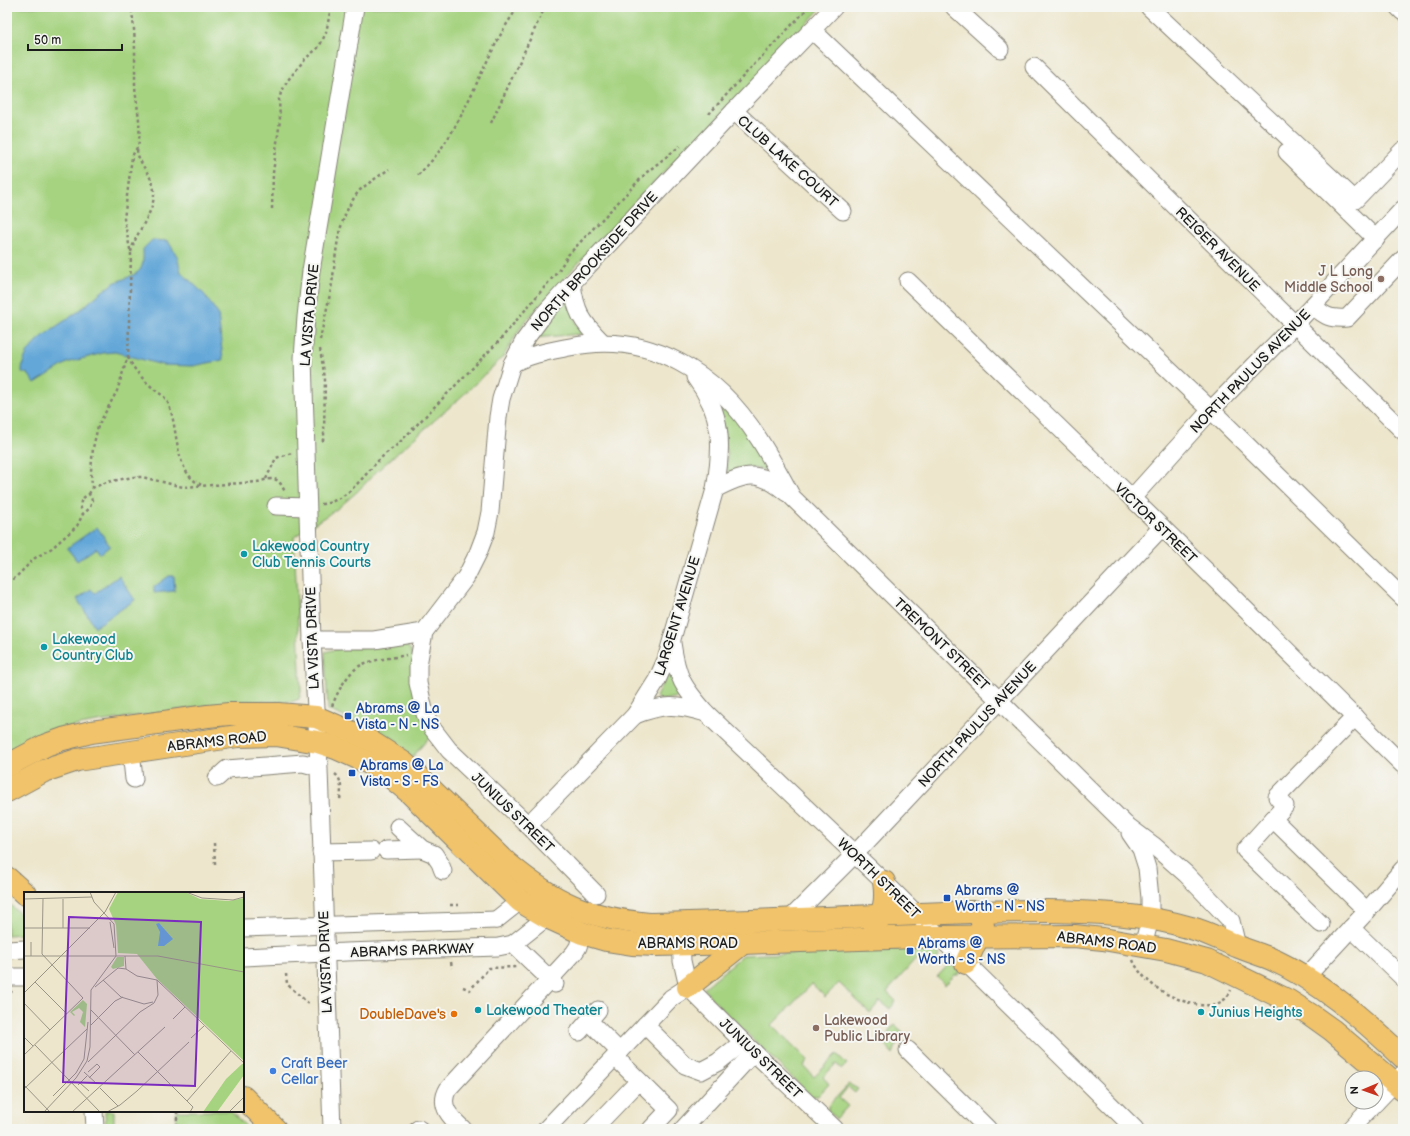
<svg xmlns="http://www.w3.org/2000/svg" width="1410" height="1136" viewBox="0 0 1410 1136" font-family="'Balsamiq Sans',sans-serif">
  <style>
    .green { fill: #a6d380; stroke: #61784e }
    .water { fill: #63a7d8; stroke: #40627a }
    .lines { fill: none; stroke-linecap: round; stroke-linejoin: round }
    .minor-casing { stroke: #848174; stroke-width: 19 }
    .major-casing { stroke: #848174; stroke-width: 24 }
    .path { stroke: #848174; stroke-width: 2.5; stroke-dasharray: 3 3; stroke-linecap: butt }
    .minor { stroke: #fff; stroke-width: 17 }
    .major { stroke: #f1c36a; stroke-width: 22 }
    .education-dot { fill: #8d6e63; stroke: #f6f6f2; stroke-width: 1.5 }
    .culture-dot { fill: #0f9aa8; stroke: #f6f6f2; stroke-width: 1.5 }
    .transit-dot { fill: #1a4fb4; stroke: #f6f6f2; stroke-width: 1.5 }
    .food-dot { fill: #e8710a; stroke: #f6f6f2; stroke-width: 1.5 }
    .shop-dot { fill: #3f7fe0; stroke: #f6f6f2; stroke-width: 1.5 }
    .labels { text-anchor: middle; stroke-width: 4; stroke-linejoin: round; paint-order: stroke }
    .street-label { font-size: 14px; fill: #1c1c1c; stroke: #f6f6f2 }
    .education-label { font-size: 14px; fill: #785e54; stroke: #f6f6f2; text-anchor: end }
    .culture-label { font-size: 14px; fill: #0d838f; stroke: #f6f6f2; text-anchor: start }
    .transit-label { font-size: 14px; fill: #164399; stroke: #f6f6f2; text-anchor: start }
    .food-label { font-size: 14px; fill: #c56008; stroke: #f6f6f2; text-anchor: end }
    .shop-label { font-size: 14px; fill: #366cbe; stroke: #f6f6f2; text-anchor: start }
    .inset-road { fill: none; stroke: #999586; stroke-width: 1 }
    .view { fill: #7b2cbf; fill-opacity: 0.15; stroke: #7b2cbf; stroke-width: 2 }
    .inset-edge { fill: none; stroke: #1c1c1c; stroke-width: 2 }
  </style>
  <rect width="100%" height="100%" fill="#f6f6f2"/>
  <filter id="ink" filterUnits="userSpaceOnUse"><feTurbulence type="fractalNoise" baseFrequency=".025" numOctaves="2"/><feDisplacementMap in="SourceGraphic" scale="8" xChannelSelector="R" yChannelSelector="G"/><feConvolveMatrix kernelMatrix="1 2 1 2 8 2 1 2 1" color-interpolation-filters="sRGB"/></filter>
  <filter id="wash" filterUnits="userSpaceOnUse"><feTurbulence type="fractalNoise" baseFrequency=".012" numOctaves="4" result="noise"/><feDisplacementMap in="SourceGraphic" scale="16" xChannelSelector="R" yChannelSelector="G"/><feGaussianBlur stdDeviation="0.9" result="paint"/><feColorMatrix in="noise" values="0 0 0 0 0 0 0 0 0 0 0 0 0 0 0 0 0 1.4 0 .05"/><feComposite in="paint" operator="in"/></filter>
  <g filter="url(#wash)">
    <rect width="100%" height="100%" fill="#ede6cc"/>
    <!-- green -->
    <g class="green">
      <polygon points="7,7 822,7 707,130 680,158 673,163 638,199 571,271 522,325 503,357 460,398 377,471 358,491 337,509 294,537 301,692 299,699 292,702 241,701 224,703 91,723 54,730 19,744 7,751"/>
      <polygon points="568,298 576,323 582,333 581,334 534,338"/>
      <polygon points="718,401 732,413 770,470 748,468 727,473 727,451"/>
      <polygon points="404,644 410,649 415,662 430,736 411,759 377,731 328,710 325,652 340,648 394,645"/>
      <polygon points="669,675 672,676 679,696 678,697 663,700 658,699 656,697 666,676"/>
      <polygon points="7,902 25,918 25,934 7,935"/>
      <polygon points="920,948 935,951 939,955 938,958 928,968 917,958 887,992 896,1001 890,1009 880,1001 870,1013 839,983 825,997 812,984 772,1025 808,1060 804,1066 814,1077 837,1054 847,1064 842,1069 836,1064 823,1077 829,1084 818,1096 811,1096 712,999 704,988 743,955"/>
      <polygon points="949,964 951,964 959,971 958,975 955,975 945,985 937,977"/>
      <polygon points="895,1025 903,1032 899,1038 893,1054 884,1044 890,1029"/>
      <polygon points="849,1084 858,1089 855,1093 848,1087 839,1098 848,1106 836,1119 828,1110 828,1106"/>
      <polygon points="105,1111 114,1111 114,1129 106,1129"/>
      <polygon points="176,1111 230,1111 249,1129 229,1129 226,1127 218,1126 211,1129 177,1129"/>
    </g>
    <!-- water -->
    <g class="water">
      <path d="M152,240L168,241L177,256L181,272L204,294L218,314L223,360L193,366L162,365L115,352L103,353L67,363L35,383L28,374L22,372C21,343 60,326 80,310C91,301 101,291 114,283C120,280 137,275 140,270C144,264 143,256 143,249Z"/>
      <polygon points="97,527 110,546 100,554 96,548 77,561 67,548"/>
      <polygon points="119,576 135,600 95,627 77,599 91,589 95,593"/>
      <polygon points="169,576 174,576 175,591 154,593 154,587"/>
    </g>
  </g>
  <g filter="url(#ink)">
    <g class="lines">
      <!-- minor casing -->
      <g class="minor-casing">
        <g id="minor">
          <polyline points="954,7 1000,49"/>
          <polyline points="1149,7 1355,200 1403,150"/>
          <polyline points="1398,7 1403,12"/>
          <polyline points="812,30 1211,410 1403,598"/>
          <polyline points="1034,67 1403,431"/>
          <polyline points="734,111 843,211"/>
          <polyline points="1287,152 1376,239"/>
          <polyline points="908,281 1173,538 1403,765"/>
          <path d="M572,283C575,311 582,322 602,342"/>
          <path d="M1313,306C1326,317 1330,319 1347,318L1403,259"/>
          <path d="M512,364C530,354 550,351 570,347C650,330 717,373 759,439C771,458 782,478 792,497L1125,824L1153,845L1186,874L1231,921L1237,946"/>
          <path d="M715,489C745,473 759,469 787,493"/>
          <polyline points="1132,498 1211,410 1302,317 1403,209"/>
          <polyline points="276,506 307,507"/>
          <polyline points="312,640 374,640 424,632"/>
          <path d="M672,643C677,678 683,687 706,713L884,882L1135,1129"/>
          <path d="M635,715C664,704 676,704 706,713"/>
          <polyline points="131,751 134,779"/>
          <polyline points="217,778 227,769 303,763 318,767"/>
          <polyline points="1273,819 1285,806 1277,797 1355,717"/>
          <path d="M528,825L635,715L657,680L666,660L715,489C723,445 723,414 695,377"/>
          <polyline points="398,827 422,849 434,854 440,863 443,871"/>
          <polyline points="1130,833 1141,849 1147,868 1150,898 1150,919 1143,946"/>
          <polyline points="386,850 422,849"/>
          <polyline points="321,852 371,851"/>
          <polyline points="596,894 528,825 449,750 432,728 425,714 418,683 418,665 424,632 466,577 478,553 486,532 490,512 498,417 501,399 512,364 524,341 544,314 572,283 734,111 834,7"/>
          <polyline points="791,918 854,855 1162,527"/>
          <polyline points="496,920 520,901"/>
          <polyline points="1321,924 1245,850 1273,819 1367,911"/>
          <polyline points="243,928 496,920"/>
          <polyline points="1351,928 1403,978"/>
          <polyline points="681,933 682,961 688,987"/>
          <polyline points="513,944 555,984"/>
          <polyline points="7,950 25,949"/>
          <polyline points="243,957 346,952 498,947 513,944 547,917"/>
          <polyline points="7,977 25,977"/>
          <polyline points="1305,978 1367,911 1403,869"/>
          <polyline points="688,987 743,1042 835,1129"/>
          <polyline points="589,1021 620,1052"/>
          <polyline points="645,1025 685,1065 701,1071 718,1062 743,1042"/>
          <polyline points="579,1032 598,1010"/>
          <polyline points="908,1050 988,1129"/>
          <polyline points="615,1057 669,1110 651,1129"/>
          <polyline points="1376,1102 1403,1074"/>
          <polyline points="94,1111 95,1129"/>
          <polyline points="332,1129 318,742 312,640 303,358 306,317 311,271 355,7"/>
          <polyline points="418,1129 419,1129"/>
          <path d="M463,1129C451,1118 438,1106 448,1089L574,953L578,947L582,933"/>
          <polyline points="546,1129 671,998 688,987"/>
          <polyline points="593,1129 639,1081"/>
          <polyline points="683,1129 754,1052"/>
          <polyline points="1350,1129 1376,1102"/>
        </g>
      </g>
      <!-- major casing -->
      <g class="major-casing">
        <g id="major">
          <path d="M7,767L16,761L46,745L63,739L91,732L208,716L229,714H278L316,717L365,738L404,763L508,864C554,903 589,918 649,924C739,922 830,918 920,914C963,912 1005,911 1048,911C1096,912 1145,914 1191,928C1207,932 1223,941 1239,947C1248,951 1259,954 1269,958C1319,980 1364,1020 1403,1057"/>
          <polyline points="7,791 44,771 77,760 238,736 276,735 318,742 336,748 369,763 386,773 409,792 520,901 547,917 582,933 606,940 632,944 656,945 743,943 918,937 1074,936 1103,939 1166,950 1207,961 1289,1001 1311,1015 1332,1030 1403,1090"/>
          <polyline points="7,878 25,894"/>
          <path d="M875,927C884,910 887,901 884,882"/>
          <polyline points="966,963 983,925"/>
          <polyline points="688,987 743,943"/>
          <polyline points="243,1097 275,1129"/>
        </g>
      </g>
      <!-- path -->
      <g class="path">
        <polyline points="709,114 748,71 809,7"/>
        <polyline points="491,123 545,7"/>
        <path d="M418,175C458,138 474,83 500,36C505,26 512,16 518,7"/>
        <polyline points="272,209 273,173 280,120 279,99 281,93 288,80 305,59 319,47 326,33 331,7"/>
        <path d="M131,252C136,230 155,214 154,191C153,174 137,164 137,148"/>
        <path d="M320,340C324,319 330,298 333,277C337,245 338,218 359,191C365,185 381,175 389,169"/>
        <polyline points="320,349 325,378 324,436 323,440 320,442"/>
        <path d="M128,357C134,371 144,380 155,390C160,394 165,396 168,403C179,427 173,474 202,485"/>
        <polyline points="266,479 276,458 292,453"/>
        <path d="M92,488L107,482L133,477H142L183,487L257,482C264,481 274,475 280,483C282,485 283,489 285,491"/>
        <path d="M89,494L92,488L91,471L93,448L98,426L117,391L128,356L131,254L124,219L132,157C134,151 139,147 139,140C141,121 136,103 135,85C135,58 136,33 131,7"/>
        <path d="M321,504C347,502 363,476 380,459C385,454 391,449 397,445L499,341L559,270L568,255L647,172L680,146"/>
        <path d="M7,582L15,578L35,558L52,548L77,526L83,514L90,508L92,500L89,494C79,499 79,505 83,514"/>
        <path d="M332,706C338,691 348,671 363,664C376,659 393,658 406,655"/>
        <path d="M335,774C343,780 341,791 340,800"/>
        <polyline points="214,843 215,864"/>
        <polyline points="450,905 462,905"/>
        <path d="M1133,960C1138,972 1149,983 1160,990C1177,1001 1220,1018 1231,990"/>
        <polyline points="451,962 452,968"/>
        <polyline points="286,974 287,984 310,1005"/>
        <polyline points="463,987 470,990 489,968 516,967"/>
        <polyline points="7,997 12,991"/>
        <polyline points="177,1111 177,1129"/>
      </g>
      <!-- minor -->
      <use href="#minor" class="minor"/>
      <!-- major -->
      <use href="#major" class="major"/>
    </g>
  </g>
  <!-- markers -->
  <g class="education-dot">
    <circle cx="1381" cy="279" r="4"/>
    <circle cx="816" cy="1028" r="4"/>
  </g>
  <g class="culture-dot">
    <circle cx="244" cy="554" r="4"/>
    <circle cx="44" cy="647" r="4"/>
    <circle cx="478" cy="1010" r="4"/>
    <circle cx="1201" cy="1012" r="4"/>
  </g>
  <g class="transit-dot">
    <rect x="344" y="712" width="8" height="8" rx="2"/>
    <rect x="348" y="769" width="8" height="8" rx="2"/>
    <rect x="943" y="894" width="8" height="8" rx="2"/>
    <rect x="906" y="947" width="8" height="8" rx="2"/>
  </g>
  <circle class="food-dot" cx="454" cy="1014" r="4"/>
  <circle class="shop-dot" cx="273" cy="1071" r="4"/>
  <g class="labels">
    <!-- street labels -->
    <g class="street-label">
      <text transform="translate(788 161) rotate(42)" y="5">CLUB LAKE COURT</text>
      <text transform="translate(1218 249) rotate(45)" y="5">REIGER AVENUE</text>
      <text transform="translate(594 261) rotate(-48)" y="5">NORTH BROOKSIDE DRIVE</text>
      <text transform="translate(309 315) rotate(-85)" y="5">LA VISTA DRIVE</text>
      <text transform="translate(1250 371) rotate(-46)" y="5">NORTH PAULUS AVENUE</text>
      <text transform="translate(1156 523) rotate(44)" y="5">VICTOR STREET</text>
      <text transform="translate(677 616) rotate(-73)" y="5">LARGENT AVENUE</text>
      <text transform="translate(312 638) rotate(-92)" y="5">LA VISTA DRIVE</text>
      <text transform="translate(942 644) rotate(44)" y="5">TREMONT STREET</text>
      <text transform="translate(977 724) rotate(-47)" y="5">NORTH PAULUS AVENUE</text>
      <text transform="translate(217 741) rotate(-6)" y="5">ABRAMS ROAD</text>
      <text transform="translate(513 812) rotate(44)" y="5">JUNIUS STREET</text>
      <text transform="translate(879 878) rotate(44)" y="5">WORTH STREET</text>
      <text transform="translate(1107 942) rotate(7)" y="5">ABRAMS ROAD</text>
      <text x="688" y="948">ABRAMS ROAD</text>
      <text transform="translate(412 950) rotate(-2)" y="5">ABRAMS PARKWAY</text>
      <text transform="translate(325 962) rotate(-92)" y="5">LA VISTA DRIVE</text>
      <text transform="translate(761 1058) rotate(44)" y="5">JUNIUS STREET</text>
    </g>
    <!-- education labels -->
    <g class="education-label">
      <text x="1373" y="276">J L Long<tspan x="1373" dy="16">Middle School</tspan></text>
      <text x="824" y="1025" text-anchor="start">Lakewood<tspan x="824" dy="16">Public Library</tspan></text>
    </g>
    <!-- culture labels -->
    <g class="culture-label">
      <text x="252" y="551">Lakewood Country<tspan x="252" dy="16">Club Tennis Courts</tspan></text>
      <text x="52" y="644">Lakewood<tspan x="52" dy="16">Country Club</tspan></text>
      <text x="486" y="1015">Lakewood Theater</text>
      <text x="1209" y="1017">Junius Heights</text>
    </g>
    <!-- transit labels -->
    <g class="transit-label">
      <text x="356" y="713">Abrams @ La<tspan x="356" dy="16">Vista - N - NS</tspan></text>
      <text x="360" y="770">Abrams @ La<tspan x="360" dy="16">Vista - S - FS</tspan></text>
      <text x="955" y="895">Abrams @<tspan x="955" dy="16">Worth - N - NS</tspan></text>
      <text x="918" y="948">Abrams @<tspan x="918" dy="16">Worth - S - NS</tspan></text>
    </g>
    <!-- food labels -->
    <g class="food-label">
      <text x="446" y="1019">DoubleDave's</text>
    </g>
    <!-- shop labels -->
    <g class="shop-label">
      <text x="281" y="1068">Craft Beer<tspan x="281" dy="16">Cellar</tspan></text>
    </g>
  </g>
  <!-- overview -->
  <g transform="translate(24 892)">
    <rect width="220" height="220" fill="#ede6cc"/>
    <path d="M94,0H161L176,7L205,9L220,6V169L133,87L113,62L94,61L92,33L85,17ZM93,65H100V74L89,77L87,75ZM59,108L63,112L61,135L56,130L59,120L55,116L48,120L51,123L50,124L46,120ZM218,172H220V183L193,220H179L202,187Z" fill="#a6d380"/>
    <path d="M135,31L149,47L140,54H134L136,40L132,32Z" fill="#63a7d8"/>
    <path class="inset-road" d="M162,0L178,6L209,8L220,5M0,7L68,5M19,7L18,62L59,106M39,7V36M81,20L92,0M86,30L90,56M0,36H66M0,64H134L220,80M7,64V50M101,64L102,77M79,88L97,105L120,112L129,110M11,90L43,122M71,95L94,76L102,77L113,84L133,88L220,171M0,101L81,20M0,111L26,138M67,118L111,163M149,127L161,115M67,133L91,109L99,105M0,145L9,154M167,146L180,134M11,153L76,220M114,160L169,215L166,220M0,163L59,106M64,170L116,120L130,111L134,103L133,88M60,180L73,192M64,180L73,172L76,175L65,186M56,191L65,199M0,193L26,220M54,193L63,184M76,196L94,214M0,197L63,137M29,204L52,181L60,167L64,130M163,209L207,159M20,220L52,186L63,169L66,155L67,98L92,64L90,32L70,10L66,0M48,220L141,135M83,220L96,213L113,199L165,150M205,220L220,205"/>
    <path class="view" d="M45,25L177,30L171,194L39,190Z"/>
    <rect width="220" height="220" class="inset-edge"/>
  </g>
  <!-- margin -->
  <rect width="1410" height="1136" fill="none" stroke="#f6f6f2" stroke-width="24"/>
  <!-- north arrow -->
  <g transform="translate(1364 1090) rotate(268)"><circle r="19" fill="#f6f6f2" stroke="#9f9f9c"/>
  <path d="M0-3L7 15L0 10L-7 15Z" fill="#c8321e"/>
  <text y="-6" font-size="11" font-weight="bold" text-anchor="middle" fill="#1c1c1c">N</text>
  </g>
  <!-- scale -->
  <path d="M28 44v6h94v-6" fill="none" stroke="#1c1c1c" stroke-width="2"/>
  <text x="34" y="44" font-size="12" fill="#1c1c1c" stroke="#f6f6f2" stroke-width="3" paint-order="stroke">50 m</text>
</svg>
